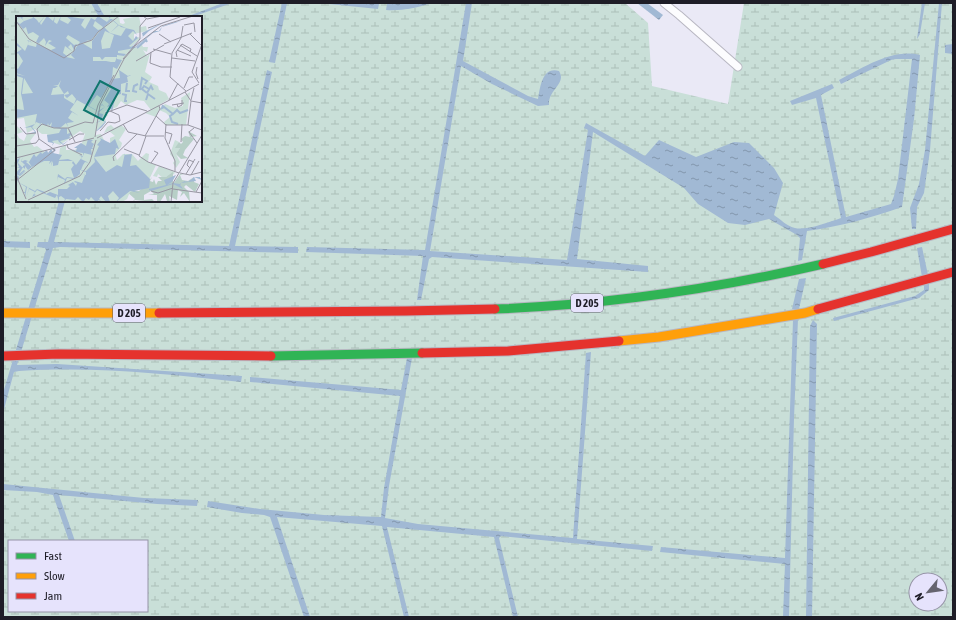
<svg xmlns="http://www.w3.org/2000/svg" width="956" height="620" viewBox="0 0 956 620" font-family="'Asap Condensed',sans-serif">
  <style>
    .wetland { fill: url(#wetland-marsh); fill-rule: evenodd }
    .water { fill: url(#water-ripples) }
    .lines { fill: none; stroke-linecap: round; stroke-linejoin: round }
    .street-casing { stroke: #b8b7c2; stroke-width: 9 }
    .fast-casing { stroke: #b8b7c2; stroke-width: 11 }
    .slow-casing { stroke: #b8b7c2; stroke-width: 11 }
    .jam-casing { stroke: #b8b7c2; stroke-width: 11 }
    .street { stroke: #fcfcfe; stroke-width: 7 }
    .fast { stroke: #30b455; stroke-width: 9 }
    .slow { stroke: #ff9f0a; stroke-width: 9 }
    .jam { stroke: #e5322d; stroke-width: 9 }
    .labels { text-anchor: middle; stroke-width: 4; stroke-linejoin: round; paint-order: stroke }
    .shield { fill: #e6e3fc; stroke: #5a5867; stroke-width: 1 }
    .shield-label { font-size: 11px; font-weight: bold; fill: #1e1d27 }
    .inset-river { fill: none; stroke: #a1b9d4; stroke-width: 2 }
    .inset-road { fill: none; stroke: #9897a3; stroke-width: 1 }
    .view { fill: #0f766e; fill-opacity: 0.15; stroke: #0f766e; stroke-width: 2 }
    .inset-edge { fill: none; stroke: #1e1d27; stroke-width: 2 }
  </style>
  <defs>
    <pattern id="wetland-marsh" width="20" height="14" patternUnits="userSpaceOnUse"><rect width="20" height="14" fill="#c9dfd8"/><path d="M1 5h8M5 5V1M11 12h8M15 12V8" fill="none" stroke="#acbfb9"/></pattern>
    <pattern id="water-ripples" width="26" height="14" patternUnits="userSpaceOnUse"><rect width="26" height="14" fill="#a1b9d4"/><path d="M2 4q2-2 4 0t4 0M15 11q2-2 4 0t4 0" fill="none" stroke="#8396ac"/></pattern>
  </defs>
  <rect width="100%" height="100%" fill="#eae9f6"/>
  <!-- wetland -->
  <path class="wetland" d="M3,3H625L648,23L652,86L728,104L744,3H953V617H3ZM17,17H201V201H17ZM9,541H147V611H9ZM916,580H940V604H916Z"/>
  <!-- water -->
  <g class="water">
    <polygon points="91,3 97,3 105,17 99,17"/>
    <polygon points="223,3 232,3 192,17 186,17"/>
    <polygon points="282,3 287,3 275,63 269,62"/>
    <polygon points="319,3 374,3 379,4 378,9"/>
    <path d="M413,3H432C416,8 402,11 386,10L387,4Z"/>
    <path d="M466,3H472L463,61L528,96L538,99C540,88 542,66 559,71C567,84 548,89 549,105L538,106L492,84L461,66L430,251L567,260L588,130L584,128L586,123L645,156L659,140L696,157L734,142L749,143L774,168L783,183L774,215C780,219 788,227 795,228C805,231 830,222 841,218L816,98L792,105L790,101L832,84L834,88L821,95L846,217L891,204L894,196L898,179L912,59H896L891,60L841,84L839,80C863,68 892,48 920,55L914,119L902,207C871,218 838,227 807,231L802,260L798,261L800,238L797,235L769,219L745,225L728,223L698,204L684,188L593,132L577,259L648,266V272L432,257L429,259L421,300H417L423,256L306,252L307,247L425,250Z"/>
    <polygon points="637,3 647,3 663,15 659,20"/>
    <polygon points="922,3 925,3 920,34 917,39"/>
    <polygon points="939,3 942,3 930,150 924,193 917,207 916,229 912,229 910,208 919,184 925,150"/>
    <polygon points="953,44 953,54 945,53 945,45"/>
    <path d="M267,70L272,72L235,246L298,247V253L60,247L53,248L17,365L57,364L242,376L241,382C168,374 93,366 19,371L14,372L3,413V393L46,250L45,248L37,247L38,242H48L59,201H65L54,242L229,246Z"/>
    <polygon points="3,241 30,242 30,248 3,247"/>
    <polygon points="922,247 928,275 922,277 917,248"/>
    <polygon points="806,278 799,309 792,309 799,279"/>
    <polygon points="929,283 929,290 919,298 834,321 833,318 915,296 924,290 924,285"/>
    <polygon points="798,319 794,418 789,617 783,617 785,564 660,552 661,547 785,558 793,320"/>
    <polygon points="813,320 817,324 812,617 806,617 810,326"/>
    <polygon points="591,352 577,539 653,546 652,551 501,536 499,538 518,617 513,617 494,537 387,527 409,617 404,617 382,526 277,517 310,617 304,617 270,517 264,515 242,513 207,507 208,501 260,509 324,515 381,517 384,488 400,396 250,382 250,377 401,390 407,358 412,358 389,486 385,518 418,524 573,538 586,353"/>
    <polygon points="3,484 144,498 198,500 197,506 157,504 59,495 75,541 69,541 53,495 37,492 3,490"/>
  </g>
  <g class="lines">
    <!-- street casing -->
    <g class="street-casing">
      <polyline id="street" points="664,3 679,15 738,67"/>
    </g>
    <!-- fast casing -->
    <g class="fast-casing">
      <g id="fast">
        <path d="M495,309C606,305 715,289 823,264"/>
        <polyline points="271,356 422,353"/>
      </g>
    </g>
    <!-- slow casing -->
    <g class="slow-casing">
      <g id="slow">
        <polyline points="3,313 159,313"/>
        <polyline points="619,341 659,337 805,313 818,309"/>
      </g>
    </g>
    <!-- jam casing -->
    <g class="jam-casing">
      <g id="jam">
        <polyline points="823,264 871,252 953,229"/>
        <polyline points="818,309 953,272"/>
        <polyline points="159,313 406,311 495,309"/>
        <polyline points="422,353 508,351 619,341"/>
        <polyline points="3,356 59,354 271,356"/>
      </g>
    </g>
    <!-- street -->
    <use href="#street" class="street"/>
    <!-- fast -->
    <use href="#fast" class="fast"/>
    <!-- slow -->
    <use href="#slow" class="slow"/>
    <!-- jam -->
    <use href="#jam" class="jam"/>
  </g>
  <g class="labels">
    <!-- shield labels -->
    <g class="shield">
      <rect x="571" y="294" width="32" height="18" rx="3"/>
      <rect x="113" y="304" width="32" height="18" rx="3"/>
    </g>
    <g class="shield-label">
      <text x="587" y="307">D 205</text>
      <text x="129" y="317">D 205</text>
    </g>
  </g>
  <!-- overview -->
  <g transform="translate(16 16)">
    <rect width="186" height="186" fill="#eae9f6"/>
    <path d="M159,124L163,126L160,132H164L160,138L164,146L160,152L157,147L159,144L154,138ZM143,150L159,156L158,158L147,162L142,158L141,161L137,160Z" fill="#c9dfd8"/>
    <path d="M172,115L181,120L175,121L178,123L169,134L167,139L172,142L165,143L160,138L164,132H159L163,126L165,128L167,126L165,123L169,120L174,121ZM157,156V168L164,158H168L164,159L166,164L172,165L178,161V166L183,168L179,176L170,169L168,171L173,176L174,186L168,177L164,181L166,176L162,174L161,184L153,180L154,186H149L151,185L149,178L144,186H141V179H132L138,178L135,175L128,179V184L136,183L139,186L119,184L116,186L119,183L110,175H123L126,172L119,171L120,166H132L136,161L134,165L137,166L138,163L140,169L142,165H146L142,161H150Z" fill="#b7cfc7"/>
    <path d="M0,0H103L104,7L107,8L109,7L107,3L123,0L125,11L130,10L131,15L118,18V23L123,21L124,23L116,30L120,32L125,27L127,31H132L131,36L127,34L131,40L134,37L129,56L136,61L133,66L142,70L143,74L150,77L153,83L143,89L145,92L149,88L159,92L167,90L165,82L174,76L170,109H149L148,106L154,101L150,97L143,94L140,101L129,97L135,94L128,85L121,84L110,89L105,85L101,91L88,96L92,99L89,102L90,106L80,115V119L85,118L89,126L94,127V122L99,120L93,115L88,117L91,111L95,109L98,112L105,109L110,113L103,124L106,127L105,131L99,138L101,144L107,138H116L122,145L130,137L133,138L132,146L140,149L132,166H120L119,171L126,173L114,176L111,183L106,186H0V109L7,116L1,118L3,122L8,125L11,118L20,117L14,125L18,131L21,130L29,136L43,139L44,132L50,129V134H59L66,127L69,118L64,115L44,129L33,125L31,118H26L19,113L11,117L8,102L0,103Z" fill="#c9dfd8"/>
    <path d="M4,0H9L6,2L8,5L17,2L16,0L21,4L24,0L21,4L23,7L29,0L24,7L25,9L31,0L37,5L39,0L38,6L41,8L45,0L44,4L52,8L55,4L50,0L68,3L70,0L65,9L69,13L75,2L71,0L79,4L82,0L91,6L94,2L91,0H95L92,6L94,3H97L94,6L101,1L97,4L105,11L118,14L121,19L117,15L112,20L117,25L120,20L122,22L113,30L115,31L127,21L126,17L152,4L133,15L117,30L119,31L138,15H143L145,12L147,10L159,6L165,5L146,11L144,15L137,17L119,32L102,35V37L110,38L108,40L101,39V43L106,44L101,53L97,51L96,63L104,62L103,54L112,60L114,59H115L111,61L112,66L105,68V78L100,79L96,96L95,93L92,95H91L95,90L91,91L93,88L88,84L86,88L89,91L82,97L87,98L86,103L90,106L86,111L81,115H80L89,106L86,104L81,107H80L85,104L81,99L82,95L89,91L86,89L84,91L95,73L92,70L85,82L81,79L77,84L82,87L77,84L73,90L80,94L81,95L61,84L54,94L63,100L56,96L52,102L58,106L51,107L52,111L50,107L44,112H51V118L54,117L53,112L57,121L55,119L53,121L55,122L44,125L47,128L53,124L47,129L46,128L43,126L42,124L36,125L38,127L36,130L37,127L32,126L31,119L43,117L45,113L35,111L36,106L33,110L32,107L31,110L25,107L20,114L25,108L20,106L19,108L16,111L20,116V117L10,118L9,116L7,114L10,118L19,116L15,111L8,112L19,108L21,98L0,102V93L8,94L7,87L0,85L7,87L5,78H0H5L6,69H0H6L7,62L1,60L0,58L9,60L0,57V52L2,53L7,45L2,37L0,39V37L6,33L0,29L1,27L9,35L13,26L11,24L14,25L16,27L13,25L12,29L20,31L21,27H17H20L40,37L29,31L35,34L40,32L32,27L36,25L33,24L29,30L30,26L28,22L23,27L24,28L20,26L23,20L17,16L12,18L10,11L7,13L11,18L0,5L4,8L8,5L4,1L0,4ZM96,4L102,9L94,17L88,11ZM79,5L87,11L76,25V33L66,27L75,25H69L75,24L85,13L82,14L77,10ZM103,9L110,12L105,20L94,17ZM89,15L98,19L94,32L86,33L85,25ZM52,19L64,26L55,39L59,43L50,41L54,39L56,37L51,40L47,37L49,30L57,36L52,31L55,28L58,34L61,28L58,29L50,22ZM77,41H84L86,44L89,41H101L99,46H95L96,42L95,46L90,45V42V45H77ZM8,62L17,77L6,78ZM45,64L43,70L48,78L52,75L53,78L48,79L51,82L56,78L60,83L58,88L48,82V78L35,79L37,72H39L42,70H37L42,69ZM84,122L94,127L99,123L103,133L100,132L99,138L78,141L90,156L101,149L106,151L109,137V139L116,138L114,150L120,149L134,163L133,173L150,169L148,164L160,159L156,166L151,169L157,167L164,168L165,167L169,165L170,166L171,165L172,166L173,165L176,163L178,161H184V162L186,163V164L178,161L180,165L165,167V168L164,169L165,170L167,173L157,168L156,172L142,177L135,175L133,174V172L118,175L124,177L114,175L100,186L103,182L97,175L92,180L94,186H90L85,180L83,183L86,186L83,184L80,186L75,181L73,184L76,186L70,182L68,185L70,186H67L62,181L59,184L50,183L48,186L49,183L45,180L43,181V186L41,179L39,182L29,178L13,186L29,178L21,174L18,178L20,179L16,181L19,176L13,173L10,182L13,172L11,171L9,181V177L6,176H9L10,171L2,166L19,175L21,173L29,176L30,178L34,176L42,179V173H51L54,170L52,169L57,166L60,170L61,167L58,166L59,165L66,167L67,164L61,163L67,164L69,159L66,158L70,159V156L64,154V158L58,163L51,162L49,167L48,168L49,164L42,161L41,165L42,158L49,163L51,161L58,162L55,153L58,149L56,147L57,145H43L42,149L37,150V145L35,150L36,145L33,148L34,145H28L16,151L12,145L10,146L16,151L12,154L9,150V153L7,151L3,158L8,154L9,155L3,159L10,155L4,160L0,158L3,161L2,167L0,157L4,152L0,151H3L0,144L4,142L2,147L7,152V150L9,149L5,145L7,141L5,146L9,144L12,145L13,146L18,138L20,141L25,136L26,138L31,134L32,137L35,133L37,136L38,135L36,133L37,132L40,134L37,137L46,139L43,144L52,143L57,145L60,149L66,141L63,139L67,140V137L60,136L56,133L60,135L61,132H58L65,127L70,130L72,123L65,124L71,123L77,124L75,126L78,128L76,132L78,133H75L76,139L68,137L67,140L65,143L73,147L69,146L67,149L71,151L67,149L65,154L70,155L79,146L78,141L83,130L81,129L85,124ZM157,168L156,172L143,177L135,175Z" fill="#a1b9d4" fill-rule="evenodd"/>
    <path class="inset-river" d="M121,32L130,24L131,26M111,67L110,75H114M124,74L126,62L131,65L129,68M121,76L117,75L118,70L122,68M131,77L126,73L128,70L133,73M131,77L135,70L137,74M106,78L110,79L109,85H111M130,84L132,78L139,83M147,89L146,92L148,91L157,98L161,94L164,97L172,94M157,98L154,100L156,106L162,108"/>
    <path class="inset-road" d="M127,0L131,3L146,0M0,5L13,23L48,42L58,35L59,30L76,24L82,16L103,0M168,9L178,7L179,16M132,12L164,1M143,18L155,26M174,18L185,29M165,22L156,37L154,61L170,75M165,22L167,10M148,28L176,17M120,29L145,10L177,0M164,29L181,40M137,33L155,38M161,34L175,40M135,36L134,47L145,51H156M161,41L160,36L166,28L175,33L174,36M156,42L179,45M107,43L124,23V10L130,3M120,45L148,29M181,51L180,57L182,63M183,67L176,56L186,28M168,72L173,61H177M169,76L175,85L186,87M169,76L183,68M153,84L162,67M175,84L178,72M161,88L162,91L166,89V84M156,89L168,87M94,95L103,99L104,105M89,97L111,89L131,95M140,100L150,109H172L186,114M107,108L112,116L130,120L123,140L132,146L163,157M150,108L149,122L159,145V155M172,109L175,85M4,111L10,118L20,117M52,112L69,106L77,107L82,89L98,59M178,112L173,116L181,127M84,115L92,106L99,107L104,105M149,116L156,118L153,128M129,120L144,93L143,90M130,120H148M79,121L84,89L108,43L120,29M81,122L169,76M53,124L63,118H68M165,126L166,108M51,128L52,132L66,139M0,130L20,127L23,123M108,133L123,139M0,142L78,122M98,145L97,141L121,118M135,147L142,137L138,135M174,152L171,149L173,144L178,146M163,157L186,119M164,157L174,159L186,156M170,158L179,143M0,159L10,183M175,159L183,145M0,165L39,134L23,123L21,113L26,108L38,112H52L59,126M157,173L186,177M135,175L142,177L157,172M180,176L186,165M12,184L64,160L74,146L80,124M155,186L157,167L163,157"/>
    <path class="view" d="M84,65L103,75L87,104L68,94Z"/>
    <rect width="186" height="186" class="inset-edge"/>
  </g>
  <!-- border -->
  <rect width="956" height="620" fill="none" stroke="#1e1d27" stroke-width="8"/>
  <!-- legend -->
  <rect x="8" y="540" width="140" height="72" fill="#e6e3fc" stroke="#9694a7"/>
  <rect x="16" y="553" width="20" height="6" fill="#30b455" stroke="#9694a7"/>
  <text x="44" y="560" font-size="12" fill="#1e1d27">Fast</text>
  <rect x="16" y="573" width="20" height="6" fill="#ff9f0a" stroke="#9694a7"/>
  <text x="44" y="580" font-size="12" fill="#1e1d27">Slow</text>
  <rect x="16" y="593" width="20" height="6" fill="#e5322d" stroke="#9694a7"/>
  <text x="44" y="600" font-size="12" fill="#1e1d27">Jam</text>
  <!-- north arrow -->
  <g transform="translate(928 592) rotate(241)"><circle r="19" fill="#e6e3fc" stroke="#9694a7"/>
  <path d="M0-3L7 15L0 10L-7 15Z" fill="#65646f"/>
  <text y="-6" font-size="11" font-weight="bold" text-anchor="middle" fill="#1e1d27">N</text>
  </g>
</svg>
